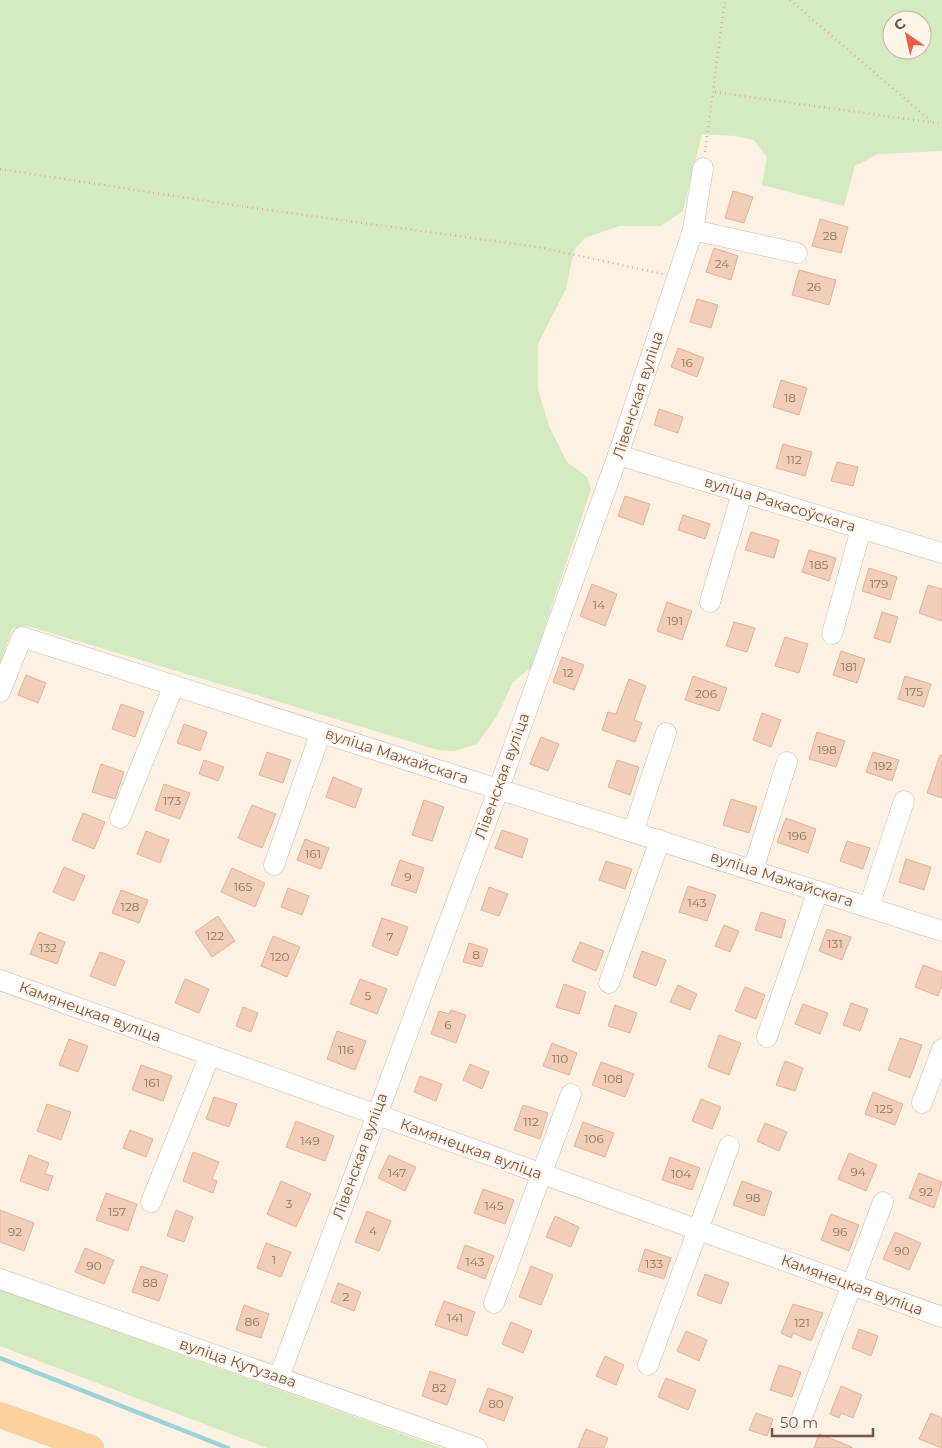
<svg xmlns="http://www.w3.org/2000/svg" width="942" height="1448" viewBox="0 0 942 1448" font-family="Montserrat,sans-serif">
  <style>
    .green { fill: #d4eac1; fill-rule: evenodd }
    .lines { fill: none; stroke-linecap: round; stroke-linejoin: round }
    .stream { stroke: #9dd3d8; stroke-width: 4.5 }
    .building { fill: #f2cdba; stroke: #e5b29a }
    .minor-casing { stroke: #d0baac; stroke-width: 21 }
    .major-casing { stroke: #dbd3d0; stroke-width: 26 }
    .path { stroke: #d7b09d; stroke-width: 2.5; stroke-dasharray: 1 4; stroke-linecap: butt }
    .minor { stroke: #fff; stroke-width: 20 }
    .major { stroke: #fcd29a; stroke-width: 25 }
    .labels { text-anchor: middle; stroke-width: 4; stroke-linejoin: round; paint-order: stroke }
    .number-label { font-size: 12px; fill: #947465 }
    .street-label { font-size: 15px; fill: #755649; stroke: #fff5e9 }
  </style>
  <rect width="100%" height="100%" fill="#fdf1e3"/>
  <!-- green -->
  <g class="green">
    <path d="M0,0H942V151L878,154L855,166L844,206L762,185L767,157L754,140L735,136L702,134L683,211L661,226H619L585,238L574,250L566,289L538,344V389L549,426L567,462L587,477L591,489L531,668L513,682L497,716L477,744L454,751L438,750L28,626L12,629L0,666ZM892,20H922V50H892Z"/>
    <polygon points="0,1290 442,1448 267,1448 0,1346"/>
  </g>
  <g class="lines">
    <!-- stream -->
    <polyline class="stream" points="0,1358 228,1448"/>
  </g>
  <!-- building -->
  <g class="building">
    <polygon points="733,191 753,197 744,223 725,218"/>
    <polygon points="820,219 848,227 841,253 812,246"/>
    <polygon points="714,248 738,256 731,280 706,272"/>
    <polygon points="799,270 836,280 829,305 792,295"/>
    <polygon points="697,299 718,305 711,328 690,322"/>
    <polygon points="678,348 704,358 697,377 671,367"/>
    <polygon points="781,380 807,388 799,415 773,407"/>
    <polygon points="659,409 683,417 678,433 654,425"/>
    <polygon points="783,444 812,452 805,476 776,468"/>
    <polygon points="837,462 858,467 853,486 831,481"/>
    <polygon points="625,496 650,504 643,525 618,516"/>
    <polygon points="683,515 710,524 705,539 678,530"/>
    <polygon points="751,532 779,540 774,558 745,550"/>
    <polygon points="809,550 836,558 829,581 802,572"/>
    <polygon points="869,568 897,577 890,600 862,591"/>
    <polygon points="592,584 617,594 605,626 580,616"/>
    <polygon points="928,585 942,589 942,621 919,613"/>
    <polygon points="667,602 692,611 682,640 657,631"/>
    <polygon points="882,612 898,617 890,643 874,638"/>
    <polygon points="734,622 755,628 747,652 726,646"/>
    <polygon points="785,637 808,644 799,673 775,666"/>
    <polygon points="841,651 865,659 857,683 833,675"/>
    <polygon points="562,657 584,665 574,690 553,682"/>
    <polygon points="26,675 46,683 38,703 18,695"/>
    <polygon points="693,676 727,688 719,711 685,700"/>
    <polygon points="905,676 931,684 924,707 898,699"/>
    <polygon points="629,679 646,686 634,720 642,723 635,742 602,730 608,712 616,714"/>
    <polygon points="121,704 144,712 135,737 112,729"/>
    <polygon points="762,713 781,720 771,747 753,740"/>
    <polygon points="184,724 207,732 200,751 177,743"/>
    <polygon points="817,732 845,741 836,767 809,759"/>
    <polygon points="541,737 559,744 548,771 530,764"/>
    <polygon points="267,752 291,760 283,783 259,775"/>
    <polygon points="873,752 899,760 892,781 866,772"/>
    <polygon points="940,755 942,755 942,798 927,793"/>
    <polygon points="204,760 224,767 218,781 199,774"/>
    <polygon points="617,760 639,767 630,795 608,787"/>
    <polygon points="101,764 124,772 115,799 92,792"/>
    <polygon points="333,777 362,789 355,808 326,797"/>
    <polygon points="164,784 190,793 180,819 155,810"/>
    <polygon points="731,799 757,807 749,833 723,825"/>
    <polygon points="424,800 444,807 432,841 412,835"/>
    <polygon points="252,805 276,814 262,848 238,838"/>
    <polygon points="83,813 105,822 94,849 72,840"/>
    <polygon points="786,818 816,829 808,853 777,842"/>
    <polygon points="502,830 528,839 522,858 495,848"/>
    <polygon points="146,831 169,840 160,863 137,854"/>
    <polygon points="305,839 329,848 321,869 297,860"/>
    <polygon points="847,841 870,848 863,869 840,861"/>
    <polygon points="906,859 931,867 924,890 899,882"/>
    <polygon points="400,860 424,868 416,893 391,885"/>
    <polygon points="606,861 632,869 625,889 599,880"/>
    <polygon points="64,867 85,876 74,901 53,892"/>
    <polygon points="232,868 265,883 255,907 221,892"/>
    <polygon points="688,886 716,895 707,921 679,912"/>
    <polygon points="489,887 508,894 499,916 481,910"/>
    <polygon points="288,888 309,896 302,915 281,907"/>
    <polygon points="121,890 148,900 139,923 112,913"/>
    <polygon points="761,912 786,920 781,938 755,930"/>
    <polygon points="218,916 235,941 212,957 195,932"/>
    <polygon points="382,918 408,927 397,956 372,946"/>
    <polygon points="724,925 739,931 730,952 715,946"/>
    <polygon points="827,929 851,937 842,960 819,951"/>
    <polygon points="39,932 65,942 57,964 30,954"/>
    <polygon points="273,936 300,947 287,977 261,966"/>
    <polygon points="580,942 604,951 596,971 572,961"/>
    <polygon points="469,943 488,949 482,967 463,962"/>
    <polygon points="642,951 666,960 656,986 633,977"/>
    <polygon points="100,952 125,961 115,986 90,976"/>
    <polygon points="923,965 942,972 942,986 938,996 915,987"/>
    <polygon points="185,979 209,989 199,1013 175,1003"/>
    <polygon points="360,979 387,989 377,1014 350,1004"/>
    <polygon points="564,984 586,992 579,1014 556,1007"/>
    <polygon points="678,985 697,994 690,1010 670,1002"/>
    <polygon points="745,987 765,995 756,1019 735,1011"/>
    <polygon points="851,1003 868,1009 860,1031 843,1025"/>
    <polygon points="803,1004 828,1013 820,1034 795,1024"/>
    <polygon points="615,1005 637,1013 630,1033 608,1026"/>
    <polygon points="243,1007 258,1013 251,1032 236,1026"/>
    <polygon points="451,1010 466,1015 456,1043 431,1034 439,1011 449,1014"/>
    <polygon points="337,1031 366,1041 355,1070 327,1059"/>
    <polygon points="719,1035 741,1043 729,1075 708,1067"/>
    <polygon points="900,1038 922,1045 910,1078 888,1070"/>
    <polygon points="69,1039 88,1046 78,1072 59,1065"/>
    <polygon points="552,1043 577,1053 569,1075 543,1066"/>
    <polygon points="785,1061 803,1068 795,1091 776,1085"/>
    <polygon points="601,1062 634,1074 625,1097 592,1085"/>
    <polygon points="470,1064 489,1072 482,1089 463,1080"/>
    <polygon points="141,1065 172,1076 163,1101 132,1090"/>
    <polygon points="420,1076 442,1084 436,1101 414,1092"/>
    <polygon points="873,1092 903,1104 895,1125 865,1114"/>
    <polygon points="214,1097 237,1104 229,1127 206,1119"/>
    <polygon points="701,1099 721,1107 712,1129 692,1121"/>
    <polygon points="47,1104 71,1112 61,1140 37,1131"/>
    <polygon points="523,1105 548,1113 540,1139 514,1130"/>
    <polygon points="296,1121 334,1136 325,1161 286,1147"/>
    <polygon points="583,1122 614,1133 605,1157 574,1146"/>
    <polygon points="765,1123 787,1132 779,1151 757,1141"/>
    <polygon points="130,1130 153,1139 146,1157 123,1148"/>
    <polygon points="193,1152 219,1162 212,1179 217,1181 213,1193 183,1181"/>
    <polygon points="849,1153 877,1165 866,1191 838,1179"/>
    <polygon points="29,1155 49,1163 45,1174 53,1176 48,1191 20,1181"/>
    <polygon points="389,1155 416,1167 405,1191 378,1178"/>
    <polygon points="670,1157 700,1168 692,1190 662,1180"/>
    <polygon points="919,1173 942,1182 934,1208 909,1198"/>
    <polygon points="281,1181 311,1194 296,1227 267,1214"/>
    <polygon points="742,1181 772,1192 764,1216 733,1205"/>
    <polygon points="483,1189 514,1200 505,1224 474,1213"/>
    <polygon points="106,1193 137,1204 128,1231 96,1220"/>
    <polygon points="0,1210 34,1223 24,1251 0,1242"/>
    <polygon points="176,1210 193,1217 184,1242 167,1236"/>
    <polygon points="367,1211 391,1221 379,1251 355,1242"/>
    <polygon points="831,1214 859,1225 849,1251 821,1240"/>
    <polygon points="555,1216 579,1227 571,1247 546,1237"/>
    <polygon points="895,1232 921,1243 909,1270 883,1259"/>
    <polygon points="266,1243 291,1252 281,1277 257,1268"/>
    <polygon points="465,1245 494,1256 485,1279 457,1268"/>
    <polygon points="85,1248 114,1260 104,1284 75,1272"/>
    <polygon points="645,1249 671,1258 664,1279 638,1271"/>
    <polygon points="141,1266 168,1275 159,1301 132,1292"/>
    <polygon points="531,1266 553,1275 541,1305 519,1297"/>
    <polygon points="705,1274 729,1283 721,1304 697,1295"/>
    <polygon points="338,1283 361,1292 354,1311 331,1302"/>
    <polygon points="444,1301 475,1312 467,1336 435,1325"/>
    <polygon points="793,1304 823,1313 811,1341 793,1333 791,1338 781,1333"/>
    <polygon points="244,1305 269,1314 261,1338 236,1330"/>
    <polygon points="511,1322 532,1331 523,1353 502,1344"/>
    <polygon points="859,1329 878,1336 871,1356 852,1348"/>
    <polygon points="686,1331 707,1340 699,1361 677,1351"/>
    <polygon points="605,1356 624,1365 616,1385 596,1376"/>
    <polygon points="779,1365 801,1372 792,1397 770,1390"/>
    <polygon points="430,1371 456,1380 447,1405 422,1396"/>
    <polygon points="666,1378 696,1390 688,1410 658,1397"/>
    <polygon points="841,1386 862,1395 853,1418 841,1413 839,1418 830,1414"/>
    <polygon points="488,1388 513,1397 504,1421 479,1412"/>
    <polygon points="756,1413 773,1419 767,1436 749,1430"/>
    <polygon points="931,1413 942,1418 942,1448 919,1439"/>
    <polygon points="586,1429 608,1438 604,1448 578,1448"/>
    <polygon points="819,1434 852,1447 852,1448 814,1448"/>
  </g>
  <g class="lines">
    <!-- minor casing -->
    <g class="minor-casing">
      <g id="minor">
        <polyline points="693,230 797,253"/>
        <polyline points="618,455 942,553"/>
        <polyline points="710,602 742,493"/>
        <polyline points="832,634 861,529"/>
        <polyline points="0,692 22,637 942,931"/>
        <polyline points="120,818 174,685"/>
        <polyline points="633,832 666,733"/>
        <polyline points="274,865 321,732"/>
        <polyline points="753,870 787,762"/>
        <polyline points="869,907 904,801"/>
        <polyline points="0,980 942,1317"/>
        <polyline points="609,983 660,840"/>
        <polyline points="767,1037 818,891"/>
        <polyline points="922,1103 942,1049"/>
        <polyline points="151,1202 210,1055"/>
        <polyline points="0,1279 477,1448"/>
        <polyline points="494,1303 571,1094"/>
        <polyline points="648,1365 729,1146"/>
        <polyline points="279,1377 499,788 618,455 693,230 703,168"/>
        <polyline points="802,1417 883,1202"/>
      </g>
    </g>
    <!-- major casing -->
    <g class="major-casing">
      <polyline id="major" points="0,1415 91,1448"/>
    </g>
    <!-- path -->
    <g class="path">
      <polyline points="790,0 931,121"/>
      <polyline points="715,92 942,124"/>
      <polyline points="705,152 725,0"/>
      <polyline points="0,169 239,206 538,247 663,274"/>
    </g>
    <!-- minor -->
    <use href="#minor" class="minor"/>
    <!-- major -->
    <use href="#major" class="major"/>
  </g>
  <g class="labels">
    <!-- number labels -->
    <g class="number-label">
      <text x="830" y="240">28</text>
      <text x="722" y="268">24</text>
      <text x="814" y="291">26</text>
      <text x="687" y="367">16</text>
      <text x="790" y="402">18</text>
      <text x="794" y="464">112</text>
      <text x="819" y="569">185</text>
      <text x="879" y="588">179</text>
      <text x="599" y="609">14</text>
      <text x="675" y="625">191</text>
      <text x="849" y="671">181</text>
      <text x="568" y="677">12</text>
      <text x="914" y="696">175</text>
      <text x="706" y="698">206</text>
      <text x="827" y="754">198</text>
      <text x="883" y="770">192</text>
      <text x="172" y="805">173</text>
      <text x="797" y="840">196</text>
      <text x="313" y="858">161</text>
      <text x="408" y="881">9</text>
      <text x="243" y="891">165</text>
      <text x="697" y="907">143</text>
      <text x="130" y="911">128</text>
      <text x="215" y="940">122</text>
      <text x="390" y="941">7</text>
      <text x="835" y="948">131</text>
      <text x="48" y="952">132</text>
      <text x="476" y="959">8</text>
      <text x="280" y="961">120</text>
      <text x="368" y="1000">5</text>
      <text x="448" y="1029">6</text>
      <text x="346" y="1054">116</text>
      <text x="560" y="1063">110</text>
      <text x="613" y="1083">108</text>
      <text x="152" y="1087">161</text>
      <text x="884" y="1113">125</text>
      <text x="531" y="1126">112</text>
      <text x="594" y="1143">106</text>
      <text x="310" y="1145">149</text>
      <text x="858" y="1176">94</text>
      <text x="397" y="1177">147</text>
      <text x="681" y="1178">104</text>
      <text x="926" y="1196">92</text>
      <text x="753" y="1202">98</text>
      <text x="289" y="1208">3</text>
      <text x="494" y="1210">145</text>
      <text x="117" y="1216">157</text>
      <text x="373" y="1235">4</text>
      <text x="15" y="1236">92</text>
      <text x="840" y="1236">96</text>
      <text x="902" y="1255">90</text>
      <text x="274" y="1264">1</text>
      <text x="475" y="1266">143</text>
      <text x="654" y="1268">133</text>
      <text x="94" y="1270">90</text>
      <text x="150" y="1287">88</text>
      <text x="346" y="1301">2</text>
      <text x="455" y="1322">141</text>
      <text x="252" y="1326">86</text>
      <text x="802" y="1327">121</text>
      <text x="439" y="1392">82</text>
      <text x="496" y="1408">80</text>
    </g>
    <!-- street labels -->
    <g class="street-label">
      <text transform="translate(638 395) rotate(-72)" y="5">Лівенская вуліца</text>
      <text transform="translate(780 504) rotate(17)" y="5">вуліца Ракасоўскага</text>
      <text transform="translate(397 756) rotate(18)" y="5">вуліца Мажайскага</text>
      <text transform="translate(502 776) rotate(-70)" y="5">Лівенская вуліца</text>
      <text transform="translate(782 879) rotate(18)" y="5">вуліца Мажайскага</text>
      <text transform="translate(90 1012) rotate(20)" y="5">Камянецкая вуліца</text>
      <text transform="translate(471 1149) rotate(20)" y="5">Камянецкая вуліца</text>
      <text transform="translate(360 1156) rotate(-70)" y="5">Лівенская вуліца</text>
      <text transform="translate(852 1285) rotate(20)" y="5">Камянецкая вуліца</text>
      <text transform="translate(238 1363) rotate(19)" y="5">вуліца Кутузава</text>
    </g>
  </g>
  <!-- north arrow -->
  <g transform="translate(907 35) rotate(326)"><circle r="24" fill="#fff5e9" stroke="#c8b5a9"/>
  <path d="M0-4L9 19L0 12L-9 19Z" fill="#e96046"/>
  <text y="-8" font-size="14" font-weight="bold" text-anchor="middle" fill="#755649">С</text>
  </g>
  <!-- scale -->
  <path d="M772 1428v8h101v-8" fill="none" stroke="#755649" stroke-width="2.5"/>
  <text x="780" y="1428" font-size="15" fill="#755649" stroke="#fff5e9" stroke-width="4" paint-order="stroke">50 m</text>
</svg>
